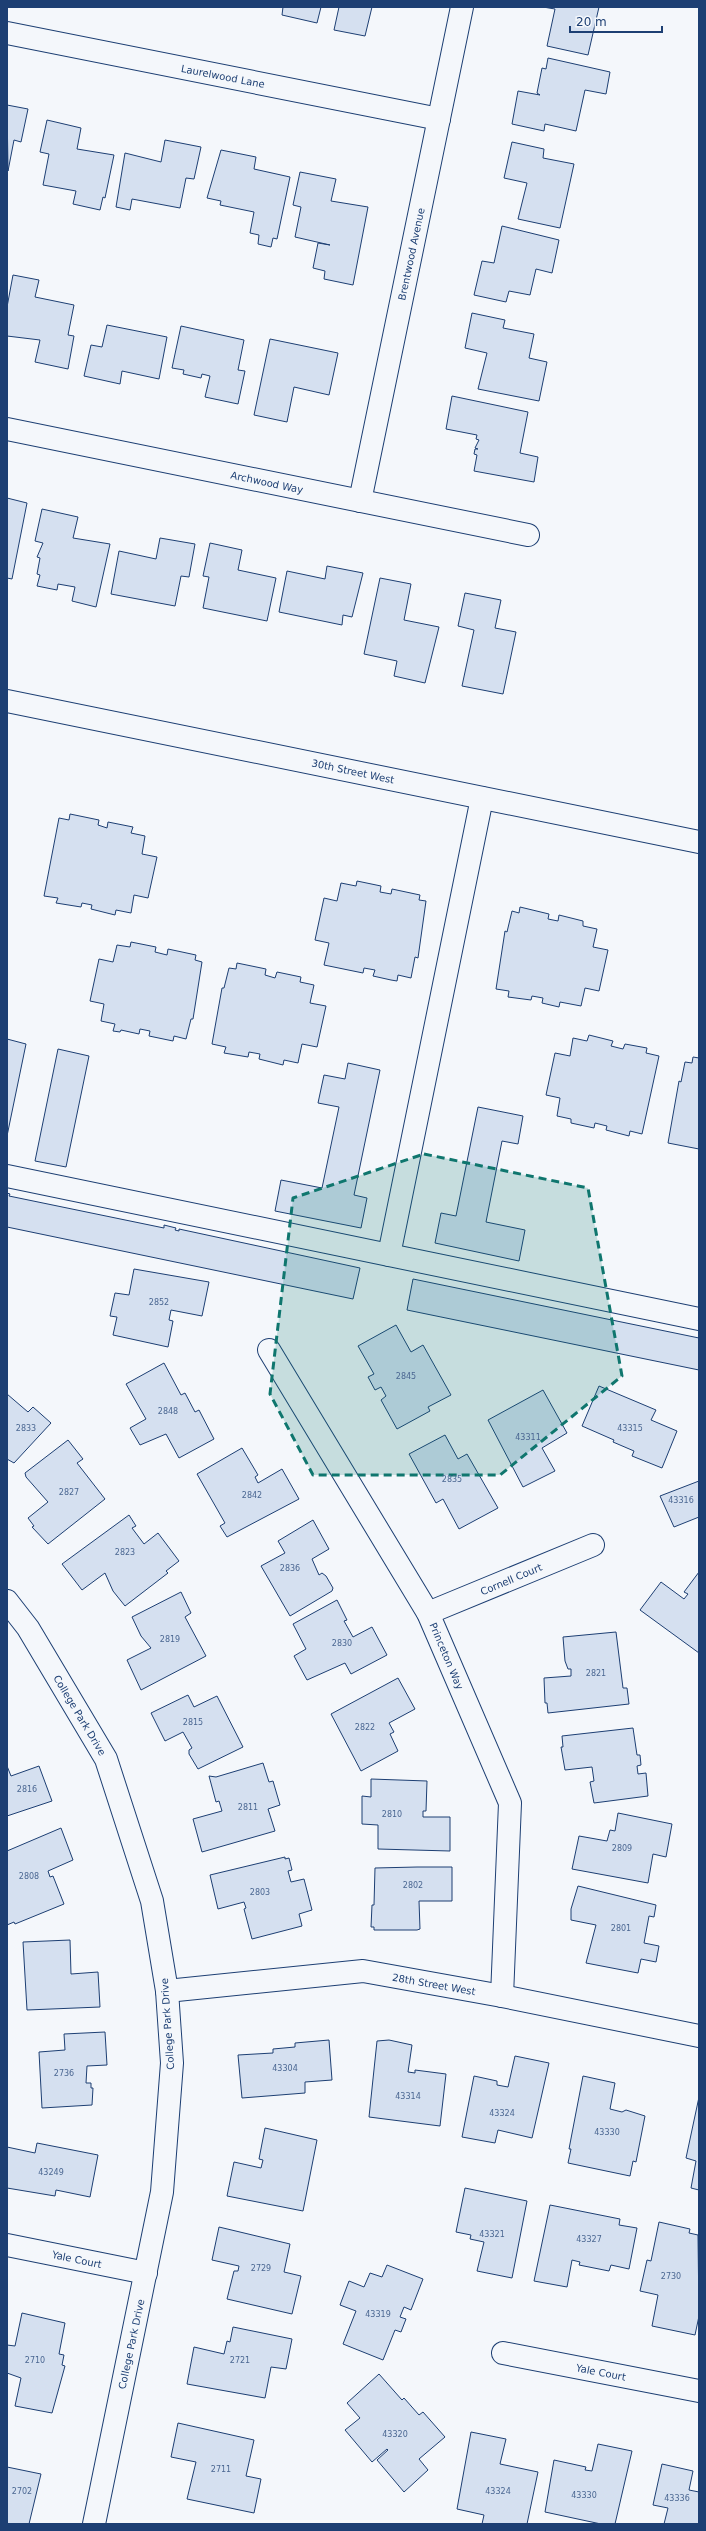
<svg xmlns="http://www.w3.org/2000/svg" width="706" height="2531" viewBox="0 0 706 2531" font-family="'DejaVu Sans',sans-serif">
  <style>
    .building { fill: #d5e0f0; stroke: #1d3f73 }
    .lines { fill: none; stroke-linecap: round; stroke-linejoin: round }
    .minor-casing { stroke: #1d3f73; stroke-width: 24 }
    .primary-casing { stroke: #1d3f73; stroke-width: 24 }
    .minor { stroke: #f4f7fb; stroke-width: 22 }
    .primary { stroke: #f4f7fb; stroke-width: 22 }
    .marked { fill: #0f766e; fill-opacity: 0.2; stroke: #0f766e; stroke-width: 3; stroke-dasharray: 8 5; stroke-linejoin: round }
    .labels { text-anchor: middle; stroke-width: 3; stroke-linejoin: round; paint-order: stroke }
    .number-label { font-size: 8px; fill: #4b6792 }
    .street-label { font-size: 10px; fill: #1d3f73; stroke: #f4f7fb }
  </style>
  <rect width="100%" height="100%" fill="#f4f7fb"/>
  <!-- building -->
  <g class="building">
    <polygon points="283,7 321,7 317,23 282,15"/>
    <polygon points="339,7 372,7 365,36 334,30"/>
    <polygon points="543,7 599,7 588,55 547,46 555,9"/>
    <polygon points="548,58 610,72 606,94 585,90 576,131 545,124 544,131 512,124 518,91 540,95 537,93 542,68 546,69"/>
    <polygon points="7,105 28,109 21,142 14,140 8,171"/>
    <polygon points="47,120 81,128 77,149 114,155 105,198 103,197 100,210 73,204 76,191 43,185 49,154 40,152"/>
    <polygon points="165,140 201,147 194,179 186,178 180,208 132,199 130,210 116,207 125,153 161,162"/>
    <polygon points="512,142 544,149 543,158 574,164 560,228 518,219 527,183 504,178"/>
    <polygon points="221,150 256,157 254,169 290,177 277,239 273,238 271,247 258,244 259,235 250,233 254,212 220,205 221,201 207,198"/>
    <polygon points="300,172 336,179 331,201 368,207 353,285 324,279 325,271 313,268 318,243 330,245 295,237 301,207 293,205"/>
    <polygon points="502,226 559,240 552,273 536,269 530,295 509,291 506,302 474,295 482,261 494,263"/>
    <polygon points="13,275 39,280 35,297 74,305 68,335 74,336 68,369 35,362 40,340 7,336 7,307"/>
    <polygon points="472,313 505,320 503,328 534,334 529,358 547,362 539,401 478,389 487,353 465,348"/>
    <polygon points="107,325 167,337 159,379 122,371 120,384 84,376 91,345 102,347"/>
    <polygon points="181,326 244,340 238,370 245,371 238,404 205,397 210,376 202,374 201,378 183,374 184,370 172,368"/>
    <polygon points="270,339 338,353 329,395 294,387 287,422 254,415"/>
    <polygon points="452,396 528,412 520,453 538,457 534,482 474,471 477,455 474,454 475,449 478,449 475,448 479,440 476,439 477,435 446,429"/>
    <polygon points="7,498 27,503 12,579 7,578"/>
    <polygon points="42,509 78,517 73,538 110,544 96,607 72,601 75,587 58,584 57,590 37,586 40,575 37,574 40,558 37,557 43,543 35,541"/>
    <polygon points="160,538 195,544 189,577 181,576 175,606 111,594 119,551 156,559"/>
    <polygon points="210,543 242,550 238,570 276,578 267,621 203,608 209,577 203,576"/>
    <polygon points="327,566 363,573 352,617 343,615 342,625 279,612 287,571 325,579"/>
    <polygon points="380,578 411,584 404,620 439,627 425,683 394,676 397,661 364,654"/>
    <polygon points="465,593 501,600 495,628 516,632 503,694 462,686 474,630 458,626"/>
    <polygon points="70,814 99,820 98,825 107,828 108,822 133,827 131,833 145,836 142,854 157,857 148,898 134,895 131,913 116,910 115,915 91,909 92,905 82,903 81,907 56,903 58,898 44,896 59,818 69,820"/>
    <polygon points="357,881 381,886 380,892 391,894 392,889 420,895 419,900 426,901 418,958 415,957 411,978 398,975 397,981 391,980 373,976 375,970 364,968 363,973 324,965 329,943 315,940 324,898 337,901 341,883 356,886"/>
    <polygon points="520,907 549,914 548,919 558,921 559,915 583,921 583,926 597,929 593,947 608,950 599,991 585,988 581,1006 560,1002 559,1007 542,1003 543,998 532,996 531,1000 508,997 509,991 496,989 505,931 507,932 512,911 519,913"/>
    <polygon points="131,942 156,947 155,952 167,955 168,949 196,955 195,960 202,962 193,1019 191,1019 186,1039 174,1036 173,1041 149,1036 150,1031 140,1029 139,1034 121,1030 120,1032 113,1031 115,1024 101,1021 104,1004 90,1001 99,959 113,962 117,945 130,947"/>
    <polygon points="237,963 266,969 265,975 275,978 277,972 301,977 300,982 314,985 310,1003 326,1006 317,1047 302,1044 298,1063 284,1060 283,1065 259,1059 260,1054 249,1052 248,1057 224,1053 226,1047 212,1044 222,988 224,988 229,968 236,969"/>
    <polygon points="589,1035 613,1041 611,1046 623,1049 625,1044 647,1048 646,1053 659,1056 642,1134 630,1131 629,1136 606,1130 607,1126 595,1123 594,1128 571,1123 571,1119 557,1116 560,1098 546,1095 555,1053 570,1056 573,1038 587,1041"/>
    <polygon points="7,1039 26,1044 7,1136"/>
    <polygon points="58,1049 89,1056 66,1167 35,1161"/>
    <polygon points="693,1057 699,1058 699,1149 668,1143 679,1081 681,1082 685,1062 692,1063"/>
    <polygon points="348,1063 380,1070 354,1195 367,1198 361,1228 275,1211 281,1180 322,1188 339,1107 318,1103 324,1075 345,1079"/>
    <polygon points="478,1107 523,1116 518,1144 502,1141 486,1222 525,1230 519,1261 435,1243 441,1213 456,1216"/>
    <polygon points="7,1193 10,1194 9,1196 164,1228 164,1225 176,1228 175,1230 179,1231 179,1229 360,1268 353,1299 7,1227"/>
    <polygon points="134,1269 209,1282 202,1316 171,1310 169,1320 173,1321 168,1347 113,1335 117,1317 110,1316 115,1293 129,1295"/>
    <polygon points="413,1279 699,1338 699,1370 407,1310"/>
    <polygon points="396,1325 411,1352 423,1345 451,1395 428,1407 430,1411 397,1429 381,1400 386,1396 381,1387 375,1390 368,1377 374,1374 358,1346"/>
    <polygon points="164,1363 181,1395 185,1393 195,1412 199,1410 214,1439 179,1458 166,1434 140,1445 130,1428 146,1419 126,1384"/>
    <polygon points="599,1386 656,1410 651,1420 677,1431 662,1468 632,1456 634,1451 613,1442 614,1440 582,1426"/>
    <polygon points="543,1390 567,1433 542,1448 555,1471 523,1487 488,1420"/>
    <polygon points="7,1394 28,1412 33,1407 51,1423 14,1463 7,1459"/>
    <polygon points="445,1435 458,1459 467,1454 498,1508 459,1529 443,1499 436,1503 409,1454"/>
    <polygon points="68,1440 83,1459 77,1463 105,1499 48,1544 32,1527 34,1526 28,1518 48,1502 26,1477 25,1473"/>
    <polygon points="242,1448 258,1475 255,1477 258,1483 282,1469 299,1499 227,1537 220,1526 225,1523 197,1474"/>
    <polygon points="699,1481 699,1517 674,1527 660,1496"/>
    <polygon points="129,1515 136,1526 132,1528 144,1544 158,1533 179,1561 166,1571 168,1573 125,1606 113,1591 105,1573 82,1590 62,1564"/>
    <polygon points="313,1520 329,1549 312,1559 319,1575 322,1573 326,1576 333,1588 332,1591 290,1616 261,1566 285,1553 278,1541"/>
    <polygon points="699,1572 699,1653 640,1610 661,1582 684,1599 688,1594 684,1592"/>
    <polygon points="181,1592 191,1613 185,1617 206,1656 141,1690 127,1660 151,1648 141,1636 132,1617"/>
    <polygon points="337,1600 347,1620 344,1621 353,1637 372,1627 387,1655 351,1674 345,1663 307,1680 294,1656 306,1649 293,1624"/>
    <polygon points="616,1632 623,1688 627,1688 629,1704 548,1713 547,1703 545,1703 544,1678 571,1676 571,1669 568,1669 565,1661 563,1637"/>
    <polygon points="398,1678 415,1709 389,1723 394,1732 390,1734 398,1751 361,1771 331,1714"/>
    <polygon points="188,1695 194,1707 217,1696 243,1747 198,1769 189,1754 189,1750 192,1748 183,1732 165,1741 151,1713"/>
    <polygon points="633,1728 637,1755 640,1755 641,1765 637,1766 638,1774 646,1773 648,1796 594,1803 590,1782 594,1781 592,1767 565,1770 561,1747 563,1747 562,1736"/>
    <polygon points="263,1763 269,1782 273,1781 280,1805 268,1809 275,1831 202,1852 193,1819 222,1811 219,1801 216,1802 209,1776 216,1777"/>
    <polygon points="7,1766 11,1776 39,1766 52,1801 7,1816"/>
    <polygon points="371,1779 427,1781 426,1811 423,1811 423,1817 450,1817 450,1851 378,1849 378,1825 362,1824 362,1796 371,1797"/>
    <polygon points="618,1813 672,1824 666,1857 653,1854 648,1883 572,1869 579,1836 607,1841 610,1830 615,1831"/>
    <polygon points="61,1828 73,1860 48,1871 50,1877 53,1876 64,1904 15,1924 14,1922 7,1925 7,1851"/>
    <polygon points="285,1857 285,1859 289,1858 292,1870 288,1871 291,1882 304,1879 312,1910 299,1914 302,1926 252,1939 244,1909 246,1908 244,1902 218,1909 210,1875"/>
    <polygon points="417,1867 452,1867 452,1901 419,1901 420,1929 417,1930 374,1930 374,1927 371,1927 372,1905 374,1905 375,1868"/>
    <polygon points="578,1886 656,1905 654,1917 649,1916 644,1943 659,1946 656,1962 641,1959 638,1973 586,1963 596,1925 571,1920 571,1909"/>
    <polygon points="70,1940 71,1974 98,1972 100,2007 27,2010 23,1942"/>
    <polygon points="105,2032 107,2065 87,2066 86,2083 91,2083 91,2088 93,2088 92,2105 42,2108 39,2052 65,2050 64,2034"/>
    <polygon points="329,2040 332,2080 305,2082 305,2093 242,2098 238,2055 273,2053 273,2049 295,2047 295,2043"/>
    <polygon points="389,2040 412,2045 408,2072 415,2073 415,2070 446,2074 440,2126 369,2117 377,2041"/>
    <polygon points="515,2056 549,2063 532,2138 498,2130 495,2143 462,2137 474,2076 497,2081 497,2085 508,2087"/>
    <polygon points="583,2076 615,2083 610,2109 622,2112 626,2110 645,2116 636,2162 633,2161 630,2176 568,2163 571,2149 569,2149"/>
    <polygon points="699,2097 699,2190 691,2188 696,2161 686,2158"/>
    <polygon points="265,2128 317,2140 303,2211 227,2196 234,2162 261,2168 263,2160 259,2159"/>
    <polygon points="37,2143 98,2155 90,2197 56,2190 55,2196 7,2188 7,2147 35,2153"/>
    <polygon points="465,2188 527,2201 512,2278 477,2271 484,2242 470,2239 471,2235 456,2232"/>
    <polygon points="550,2205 620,2219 619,2225 637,2228 629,2269 611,2265 609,2271 579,2265 580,2262 572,2260 567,2287 534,2281"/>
    <polygon points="659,2222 690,2229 689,2233 698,2235 699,2316 695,2335 652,2326 658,2295 640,2291 647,2260 651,2261"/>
    <polygon points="219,2227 290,2244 284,2272 301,2276 292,2314 227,2299 234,2271 238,2271 239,2266 212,2260"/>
    <polygon points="387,2265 423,2279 411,2310 404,2307 400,2317 406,2319 401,2332 395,2330 383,2360 343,2344 356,2311 340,2305 349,2281 364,2287 370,2273 382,2277"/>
    <polygon points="22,2313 65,2323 59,2354 64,2355 62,2365 65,2366 52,2413 15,2406 21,2378 7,2373 7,2345 15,2346"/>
    <polygon points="233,2327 292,2339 286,2369 271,2367 265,2398 187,2384 194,2347 224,2354 227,2341 230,2342"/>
    <polygon points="379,2374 402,2400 404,2398 419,2415 423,2412 445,2437 419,2459 428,2470 404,2492 377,2460 388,2450 387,2449 372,2462 345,2430 360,2418 347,2403"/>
    <polygon points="178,2423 254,2440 246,2476 261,2479 254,2513 187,2499 196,2462 171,2457"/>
    <polygon points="471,2432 506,2439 500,2464 538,2472 527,2524 482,2524 484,2515 457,2509"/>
    <polygon points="598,2444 632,2451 615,2524 601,2524 545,2512 554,2460 586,2467 585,2470 592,2471"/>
    <polygon points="662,2464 693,2471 689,2490 699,2492 699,2524 664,2524 668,2508 653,2505"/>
    <polygon points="7,2467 41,2474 29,2524 7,2524"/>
  </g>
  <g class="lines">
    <!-- minor casing -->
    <g class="minor-casing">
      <g id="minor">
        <polyline points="7,33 439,119"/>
        <polyline points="7,429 528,535"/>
        <polyline points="360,501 462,7"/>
        <polyline points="7,1176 389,1255 482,798"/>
        <polyline points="389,1255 699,1319"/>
        <polyline points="269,1350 428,1613 510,1803 502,1996"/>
        <polyline points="7,1601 28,1628 106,1759 152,1901 167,1991 172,2063 162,2192 94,2524"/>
        <polyline points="428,1613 593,1545"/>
        <polyline points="167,1991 363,1971 502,1996 699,2036"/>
        <polyline points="7,2245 146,2273"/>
        <polyline points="503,2353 699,2391"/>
      </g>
    </g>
    <!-- primary casing -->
    <g class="primary-casing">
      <polyline id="primary" points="7,701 699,842"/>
    </g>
    <!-- minor -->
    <use href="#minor" class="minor"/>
    <!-- primary -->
    <use href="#primary" class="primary"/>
  </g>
  <!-- marked area -->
  <path class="marked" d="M424,1154L588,1188L622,1376L500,1475H313L270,1394L293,1198Z"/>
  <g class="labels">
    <!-- number labels -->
    <g class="number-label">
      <text x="159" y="1305">2852</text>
      <text x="406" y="1379">2845</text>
      <text x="168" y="1414">2848</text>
      <text x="26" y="1431">2833</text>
      <text x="630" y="1431">43315</text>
      <text x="528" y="1440">43311</text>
      <text x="452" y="1482">2835</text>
      <text x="69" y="1495">2827</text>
      <text x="252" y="1498">2842</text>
      <text x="681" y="1503">43316</text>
      <text x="125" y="1555">2823</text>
      <text x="290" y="1571">2836</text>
      <text x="170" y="1642">2819</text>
      <text x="342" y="1646">2830</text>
      <text x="596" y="1676">2821</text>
      <text x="193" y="1725">2815</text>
      <text x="365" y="1730">2822</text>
      <text x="27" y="1792">2816</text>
      <text x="248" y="1810">2811</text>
      <text x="392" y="1817">2810</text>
      <text x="622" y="1851">2809</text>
      <text x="29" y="1879">2808</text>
      <text x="413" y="1888">2802</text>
      <text x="260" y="1895">2803</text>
      <text x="621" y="1931">2801</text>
      <text x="285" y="2071">43304</text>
      <text x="64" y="2076">2736</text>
      <text x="408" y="2099">43314</text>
      <text x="502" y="2116">43324</text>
      <text x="607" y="2135">43330</text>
      <text x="51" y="2175">43249</text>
      <text x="492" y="2237">43321</text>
      <text x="589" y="2242">43327</text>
      <text x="261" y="2271">2729</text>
      <text x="671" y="2279">2730</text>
      <text x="378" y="2317">43319</text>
      <text x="35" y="2363">2710</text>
      <text x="240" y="2363">2721</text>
      <text x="395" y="2437">43320</text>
      <text x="221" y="2472">2711</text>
      <text x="22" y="2494">2702</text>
      <text x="498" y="2494">43324</text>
      <text x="584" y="2498">43330</text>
      <text x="677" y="2501">43336</text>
    </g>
    <!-- street labels -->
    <g class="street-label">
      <text transform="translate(223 76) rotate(11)" y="4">Laurelwood Lane</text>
      <text transform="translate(411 254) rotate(-78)" y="4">Brentwood Avenue</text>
      <text transform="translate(267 482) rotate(12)" y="4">Archwood Way</text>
      <text transform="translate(353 771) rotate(12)" y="4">30th Street West</text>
      <text transform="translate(511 1579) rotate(-23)" y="4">Cornell Court</text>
      <text transform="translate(447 1656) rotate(67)" y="4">Princeton Way</text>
      <text transform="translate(80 1715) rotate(59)" y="4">College Park Drive</text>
      <text transform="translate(434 1984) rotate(10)" y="4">28th Street West</text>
      <text transform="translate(167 2024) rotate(-94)" y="4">College Park Drive</text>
      <text transform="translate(77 2259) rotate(12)" y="4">Yale Court</text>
      <text transform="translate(131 2344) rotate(-78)" y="4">College Park Drive</text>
      <text transform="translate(601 2372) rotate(11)" y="4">Yale Court</text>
    </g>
  </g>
  <!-- border -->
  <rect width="706" height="2531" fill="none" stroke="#1d3f73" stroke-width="16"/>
  <!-- scale -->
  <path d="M570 26v6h92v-6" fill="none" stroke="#1d3f73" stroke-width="2"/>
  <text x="576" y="26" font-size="12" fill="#1d3f73" stroke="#f4f7fb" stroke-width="3" paint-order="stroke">20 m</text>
</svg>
